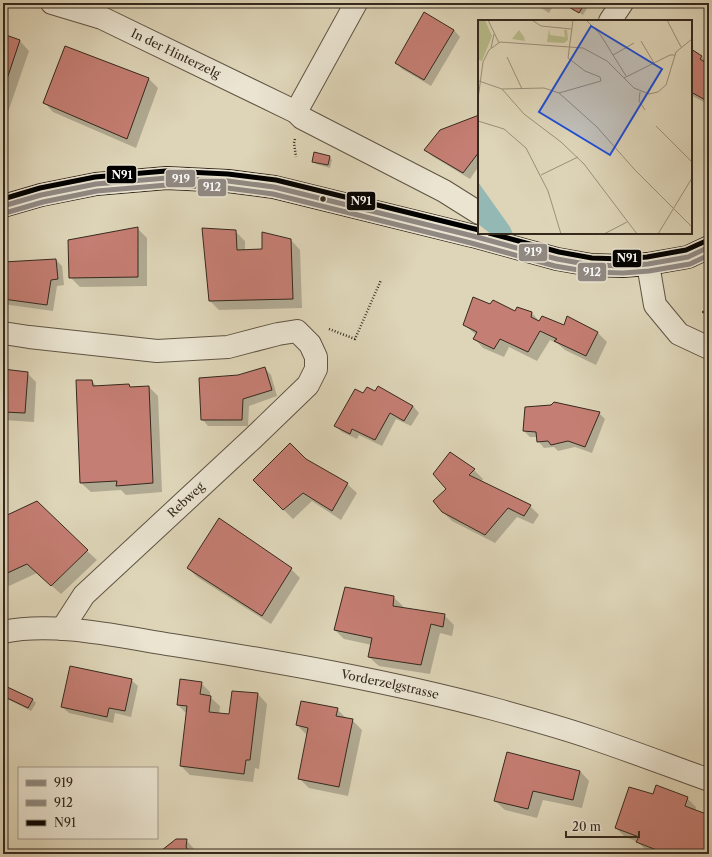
<svg xmlns="http://www.w3.org/2000/svg" width="712" height="857" viewBox="0 0 712 857" font-family="'Libre Caslon Text',serif">
  <style>
    .shadow { fill: #0003 }
    .building { fill: #c57e73; stroke: #35291e }
    .lines { fill: none; stroke-linecap: round; stroke-linejoin: round }
    .minor-casing { stroke: #5f5444; stroke-width: 24 }
    .major-casing { stroke: #35291e; stroke-width: 24 }
    .path { stroke: #35291e; stroke-width: 2.5; stroke-dasharray: 1 2; stroke-linecap: butt }
    .minor { stroke: #eae4d1; stroke-width: 22 }
    .major { stroke: #ded5b8; stroke-width: 22 }
    .bus-1-casing { stroke: #eae4d1; stroke-width: 8 }
    .bus-2-casing { stroke: #eae4d1; stroke-width: 8 }
    .bus-3-casing { stroke: #eae4d1; stroke-width: 8 }
    .bus-1 { stroke: #908983; stroke-width: 5 }
    .bus-2 { stroke: #908983; stroke-width: 5 }
    .bus-3 { stroke: #000; stroke-width: 5 }
    .bus-dot { fill: #35291e; stroke: #eae4d1; stroke-width: 1.5 }
    .labels { text-anchor: middle; stroke-width: 4; stroke-linejoin: round; paint-order: stroke }
    .street-label { font-size: 12px; fill: #35291e; stroke: #eae4d1 }
    .inset-road { fill: none; stroke: #9a907a; stroke-width: 1 }
    .view { fill: #1d4ed8; fill-opacity: 0.15; stroke: #1d4ed8; stroke-width: 2 }
    .inset-edge { fill: none; stroke: #35291e; stroke-width: 2 }
    .line-badge { stroke: #eae4d1; stroke-width: 1.5 }
    .badge-label { font-size: 11px; text-anchor: middle; font-weight: bold; fill: #fff }
  </style>
  <rect width="100%" height="100%" fill="#ded5b8"/>
  <filter id="stains"><feTurbulence type="fractalNoise" baseFrequency=".005" numOctaves="4"/><feColorMatrix values="0 0 0 0 .2 0 0 0 0 .09 0 0 0 0 .02 0 0 0 .5 -.17"/></filter>
  <radialGradient id="worn" r=".72"><stop offset=".6" stop-color="#630" stop-opacity="0"/><stop offset="1" stop-color="#630" stop-opacity=".3"/></radialGradient>
  <!-- shadow -->
  <g class="shadow">
    <polygon points="533,3 555,3 549,13"/>
    <polygon points="564,3 590,3 583,15"/>
    <polygon points="454,30 460,37 431,86 402,69 396,63"/>
    <polygon points="3,35 20,41 29,51 8,112 3,110"/>
    <polygon points="65,47 149,79 158,88 136,148 53,112 44,102"/>
    <polygon points="691,50 702,57 709,64 709,105 691,95"/>
    <polygon points="479,116 479,166 470,179 432,156 426,150"/>
    <polygon points="330,157 332,160 330,168 316,164 313,161"/>
    <polygon points="138,229 147,238 147,286 80,287 70,277"/>
    <polygon points="235,231 245,241 245,251 263,250 291,240 300,250 302,308 219,310 210,301"/>
    <polygon points="56,260 62,266 64,285 57,286 53,311 3,304 3,263"/>
    <polygon points="490,305 515,312 532,313 540,322 564,327 568,317 598,333 607,342 596,365 565,350 558,344 550,340 537,361 509,347 504,357 483,348 474,338 476,335 464,324"/>
    <polygon points="265,368 271,375 277,396 249,406 248,426 208,426 202,419 238,376"/>
    <polygon points="3,370 27,373 36,382 34,422 3,420"/>
    <polygon points="92,381 97,387 128,385 132,388 149,387 158,396 162,492 126,495 121,490 91,492 81,483"/>
    <polygon points="376,392 413,406 419,413 411,426 396,419 382,446 359,435 357,439 342,432 336,426 364,394"/>
    <polygon points="599,413 605,419 592,453 575,447 558,451 554,447 544,448 538,441 538,437 530,437 524,431"/>
    <polygon points="450,454 474,470 483,479 481,482 530,506 539,515 533,524 517,517 495,543 452,521 443,512 447,489"/>
    <polygon points="305,460 347,484 357,493 341,520 312,501 293,519 254,480"/>
    <polygon points="3,518 87,551 97,560 61,594 37,573 9,586 3,580"/>
    <polygon points="188,568 291,569 300,578 271,624 197,577"/>
    <polygon points="393,597 403,606 402,608 444,615 454,625 452,636 440,633 430,674 379,666 369,657 372,645 344,639 335,630"/>
    <polygon points="131,680 138,686 131,717 115,713 113,723 69,713 62,707"/>
    <polygon points="201,683 210,692 210,697 220,706 219,714 230,716 258,694 267,704 259,769 255,768 253,782 190,775 181,766 187,714 178,705"/>
    <polygon points="3,686 33,700 36,703 31,711 3,697"/>
    <polygon points="337,709 347,719 352,720 362,730 348,796 309,788 299,778 308,735 306,734 297,725"/>
    <polygon points="580,771 589,781 582,808 543,800 537,818 505,810 495,801"/>
    <polygon points="653,796 687,798 696,807 695,811 709,816 709,854 653,854 647,851 638,842 625,837 616,828"/>
    <polygon points="186,840 195,850 195,854 158,854"/>
    <polygon points="3,848 5,849 10,854 3,854"/>
  </g>
  <!-- building -->
  <g class="building">
    <polygon points="535,3 545,3 542,8"/>
    <polygon points="562,3 585,3 579,13"/>
    <polygon points="424,12 454,30 424,80 395,63"/>
    <polygon points="3,34 20,40 3,91"/>
    <polygon points="65,46 149,78 127,139 43,103"/>
    <polygon points="691,49 702,56 700,59 709,65 709,102 691,92"/>
    <polygon points="479,115 479,152 463,173 424,150 440,130"/>
    <polygon points="314,152 330,156 328,165 312,162"/>
    <polygon points="138,227 138,277 69,278 68,240"/>
    <polygon points="202,228 236,230 237,250 262,249 262,232 291,239 293,299 209,301"/>
    <polygon points="56,259 58,279 51,280 47,305 3,299 3,262"/>
    <polygon points="473,297 490,304 493,300 515,311 517,307 532,312 531,317 539,321 542,316 564,325 567,316 598,332 586,356 554,341 557,339 540,331 528,352 500,339 494,349 473,339 477,332 463,325"/>
    <polygon points="709,308 709,316 702,312"/>
    <polygon points="265,367 272,390 243,399 242,420 201,420 199,378 238,375"/>
    <polygon points="3,369 28,372 25,413 3,412"/>
    <polygon points="76,380 92,380 93,386 129,384 130,387 149,386 153,483 116,486 117,481 80,483"/>
    <polygon points="378,386 413,406 404,421 390,413 375,440 352,429 350,434 334,426 355,389 363,393 367,387 375,391"/>
    <polygon points="554,402 600,412 585,447 568,441 551,445 548,441 537,442 536,432 523,431 525,407 551,405"/>
    <polygon points="290,443 306,459 348,483 332,511 303,493 283,510 253,480"/>
    <polygon points="450,452 475,469 469,475 531,505 524,516 508,508 485,535 442,512 433,501 446,489 433,474"/>
    <polygon points="37,501 88,550 51,586 27,564 3,575 3,517"/>
    <polygon points="219,518 292,568 262,616 187,568"/>
    <polygon points="345,587 394,596 393,606 445,614 443,627 431,624 421,665 368,657 372,638 334,630"/>
    <polygon points="70,666 132,679 125,711 109,708 107,717 61,707"/>
    <polygon points="180,679 202,682 200,694 211,696 209,712 229,714 232,691 258,693 250,760 246,760 244,774 180,766 187,706 177,705"/>
    <polygon points="3,685 33,699 28,708 3,696"/>
    <polygon points="301,701 338,708 336,716 353,719 339,787 298,779 308,728 296,725"/>
    <polygon points="507,752 580,771 573,800 533,791 528,809 494,801"/>
    <polygon points="656,785 688,797 685,806 709,815 709,839 703,854 667,854 636,842 639,837 615,828 629,787 653,794"/>
    <polygon points="176,839 187,839 186,847 191,854 157,854"/>
  </g>
  <g class="lines">
    <!-- minor casing -->
    <g class="minor-casing">
      <g id="minor">
        <path id="s1" d="M52,3L102,18L296,112L302,118L444,191L479,213"/>
        <polyline points="610,21 622,3"/>
        <polyline points="296,112 356,3"/>
        <polyline points="648,264 655,305 679,334 709,348"/>
        <polyline points="3,333 29,337 157,351 228,347 278,334 297,331 310,344 316,357 316,369 308,385 251,440 84,595 62,629"/>
        <path id="s2" d="M3,632C55,621 121,637 173,645C281,662 389,681 494,709C527,718 560,727 592,738C631,751 670,766 709,780"/>
      </g>
    </g>
    <!-- major casing -->
    <g class="major-casing">
      <polyline id="major" points="3,206 41,195 96,184 167,178 228,181 274,187 473,236 557,259 591,265 623,266 648,264 688,257 709,247"/>
    </g>
    <!-- path -->
    <g class="path">
      <polyline points="295,139 294,143 296,157"/>
      <polyline points="329,329 355,339 381,280"/>
    </g>
    <!-- minor -->
    <use href="#minor" class="minor"/>
    <!-- major -->
    <use href="#major" class="major"/>
    <!-- bus-1 casing -->
    <g class="bus-1-casing">
      <polyline id="bus-1" points="3,206 41,195 96,184 167,178 228,181 274,187 473,236 557,259 591,265 623,266 648,264 688,257 709,247"/>
    </g>
    <!-- bus-2 casing -->
    <g class="bus-2-casing">
      <polyline id="bus-2" points="5,213 43,202 97,191 167,185 227,188 273,194 471,243 555,266 590,272 623,273 649,271 690,264 709,255"/>
    </g>
    <!-- bus-3 casing -->
    <g class="bus-3-casing">
      <g id="bus-3">
        <polyline points="3,199 40,188 95,177 166,171 228,174 276,180 479,230"/>
        <polyline points="489,233 559,252 592,258 623,259 647,257 686,250 706,241"/>
      </g>
    </g>
    <!-- bus-1 -->
    <use href="#bus-1" class="bus-1"/>
    <!-- bus-2 -->
    <use href="#bus-2" class="bus-2"/>
    <!-- bus-3 -->
    <use href="#bus-3" class="bus-3"/>
  </g>
  <!-- markers -->
  <circle class="bus-dot" cx="323" cy="199" r="3.5"/>
  <g class="labels">
    <!-- street labels -->
    <g class="street-label">
      <text dy="4" stroke="none"><textPath href="#s1" startOffset="134">In der Hinterzelg</textPath></text>
      <text transform="translate(186 500) rotate(-43)" y="4">Rebweg</text>
      <text dy="4" stroke="none"><textPath href="#s2" startOffset="392">Vorderzelgstrasse</textPath></text>
    </g>
  </g>
  <!-- overview -->
  <g transform="translate(478 20)">
    <rect width="214" height="214" fill="#ded5b8"/>
    <path d="M0,0H7L14,16L4,41L0,40ZM71,9L72,15L87,17L86,10H89L90,20L86,23L69,22ZM41,10L46,17L47,21L34,19Z" fill="#b8bb8a"/>
    <path d="M0,162L32,207L35,214H13L0,204Z" fill="#94b8b4"/>
    <path class="inset-road" d="M10,0L21,23M54,0L63,6L93,9M108,0L122,14L148,56M189,0L203,27M163,21L176,43M13,28L16,14M135,35L156,23M29,37L44,69M146,58L192,35H197M1,61L24,69L46,94L83,122L106,144L159,214M24,69L66,68L81,73L119,107L156,149L214,207M162,72L161,81L167,90M81,73L123,61L122,57L107,51L90,38L95,0M0,79L5,42L11,30L22,22L105,28L129,41L156,68L171,74L180,72L188,65L198,32L214,19M0,101L26,109L48,128L70,171L83,214M178,106L214,142M63,155L100,137M126,214L149,202M180,214L214,158"/>
    <path class="view" d="M113,6L184,49L132,135L61,92Z"/>
    <rect width="214" height="214" class="inset-edge"/>
  </g>
  <g class="line-badge">
    <rect x="106" y="165" width="31" height="19" rx="4" fill="#000"/>
    <rect x="165" y="169" width="31" height="19" rx="4" fill="#908983"/>
    <rect x="197" y="178" width="30" height="19" rx="4" fill="#908983"/>
    <rect x="346" y="191" width="30" height="20" rx="4" fill="#000"/>
    <rect x="518" y="243" width="30" height="19" rx="4" fill="#908983"/>
    <rect x="612" y="249" width="30" height="19" rx="4" fill="#000"/>
    <rect x="577" y="262" width="30" height="20" rx="4" fill="#908983"/>
  </g>
  <g class="badge-label">
    <text x="122" y="179">N91</text>
    <text x="181" y="183">919</text>
    <text x="212" y="191">912</text>
    <text x="361" y="205">N91</text>
    <text x="533" y="256">919</text>
    <text x="627" y="262">N91</text>
    <text x="592" y="276">912</text>
  </g>
  <!-- margin -->
  <rect width="712" height="857" fill="none" stroke="#ded5b8" stroke-width="16"/>
  <rect x="4" y="4" width="704" height="849" fill="none" stroke="#35291e" stroke-width="2"/>
  <rect x="8" y="8" width="696" height="841" fill="none" stroke="#35291e"/>
  <!-- legend -->
  <rect x="18" y="767" width="140" height="72" fill="#eae4d1" stroke="#a29989"/>
  <rect x="26" y="780" width="20" height="6" fill="#908983" stroke="#a29989"/>
  <text x="54" y="787" font-size="12" fill="#35291e">919</text>
  <rect x="26" y="800" width="20" height="6" fill="#908983" stroke="#a29989"/>
  <text x="54" y="807" font-size="12" fill="#35291e">912</text>
  <rect x="26" y="820" width="20" height="6" fill="#000000" stroke="#a29989"/>
  <text x="54" y="827" font-size="12" fill="#35291e">N91</text>
  <!-- scale -->
  <path d="M566 831v6h73v-6" fill="none" stroke="#35291e" stroke-width="2"/>
  <text x="572" y="831" font-size="12" fill="#35291e" stroke="#eae4d1" stroke-width="3" paint-order="stroke">20 m</text>
  <rect width="100%" height="100%" filter="url(#stains)"/>
  <rect width="100%" height="100%" fill="url(#worn)"/>
</svg>
